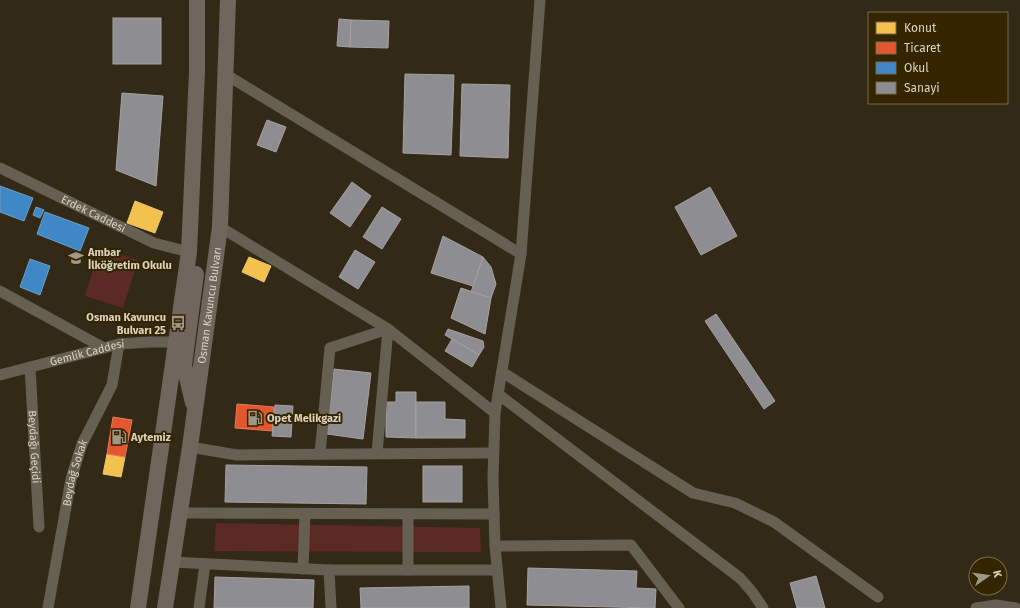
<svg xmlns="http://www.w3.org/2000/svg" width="1020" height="608" viewBox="0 0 1020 608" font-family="'Fira Sans',sans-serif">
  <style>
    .green { fill: #5c2a24 }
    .homes { fill: #f2c14e; stroke: #ebc670 }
    .shops { fill: #e4572e; stroke: #e27c5a }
    .schools { fill: #3f88c5; stroke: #6e9ec4 }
    .industry { fill: #8d8d92; stroke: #a5a2a0 }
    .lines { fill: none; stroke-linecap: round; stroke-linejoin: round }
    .minor { stroke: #666052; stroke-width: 11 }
    .highway { stroke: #70665e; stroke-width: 16 }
    .labels { text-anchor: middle; stroke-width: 4; stroke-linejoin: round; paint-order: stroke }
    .street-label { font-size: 11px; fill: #dcd3c0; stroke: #342501 }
    .poi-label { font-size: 11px; font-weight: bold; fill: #dcd3c0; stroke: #342501; text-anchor: start }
  </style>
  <rect width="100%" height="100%" fill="#322a17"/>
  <!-- green -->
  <g class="green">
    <polygon points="100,248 138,260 123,308 85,296"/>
    <polygon points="216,523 480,528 481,552 214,551"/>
  </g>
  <!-- homes -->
  <g class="homes">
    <polygon points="135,201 163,212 155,233 127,223"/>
    <polygon points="249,257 271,266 264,282 242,272"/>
    <polygon points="107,454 125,457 121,477 103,474"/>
  </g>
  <!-- shops -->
  <g class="shops">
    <polygon points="237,404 274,407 273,431 235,428"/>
    <polygon points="113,417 132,420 125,457 107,454"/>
  </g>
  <!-- schools -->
  <g class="schools">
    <polygon points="0,186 33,198 24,221 0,212"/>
    <polygon points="36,207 44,210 40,218 33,215"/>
    <polygon points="45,212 89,228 80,251 37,234"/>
    <polygon points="30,259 50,266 40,295 20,287"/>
  </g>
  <!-- industry -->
  <g class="industry">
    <rect x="113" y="18" width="48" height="46"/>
    <polygon points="339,19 351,20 350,47 337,46"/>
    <polygon points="351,20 389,21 388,48 350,47"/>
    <polygon points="405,74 454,75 451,155 403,153"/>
    <polygon points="462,84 510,85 508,158 460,156"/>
    <polygon points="122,93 163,96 156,186 116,170"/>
    <polygon points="267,120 286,127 276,152 257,145"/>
    <polygon points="352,182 371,196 350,227 330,213"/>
    <polygon points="710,187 737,236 701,255 675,207"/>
    <polygon points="382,207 401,219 382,249 363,237"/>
    <polygon points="443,236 483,257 473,286 431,273"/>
    <polygon points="355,250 375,262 358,289 339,277"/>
    <polygon points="483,257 491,267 496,284 491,298 471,292"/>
    <polygon points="461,288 491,298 485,334 451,318"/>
    <polygon points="716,314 775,401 764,409 705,321"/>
    <polygon points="448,329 483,341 484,347 479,355 445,335"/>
    <polygon points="452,339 479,355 472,367 445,351"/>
    <polygon points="334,369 371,373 363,439 327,434"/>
    <polygon points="396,392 416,392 416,438 386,437 386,402 396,402"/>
    <polygon points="416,402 445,402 445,419 465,420 465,438 416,438"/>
    <polygon points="275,405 293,406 291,437 272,436"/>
    <polygon points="226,465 367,467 366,504 225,502"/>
    <rect x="423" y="466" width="39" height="36"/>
    <polygon points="528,568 637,571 636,588 656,589 655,608 527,605"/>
    <polygon points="816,576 825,608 797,608 790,583"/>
    <polygon points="215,577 314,580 313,608 214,608"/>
    <polygon points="469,586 469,608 361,608 360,588"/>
  </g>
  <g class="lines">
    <!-- minor -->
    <g class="minor">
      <polyline points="225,74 521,254"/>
      <path id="s1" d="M0,168L154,243L189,252"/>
      <polyline points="220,227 388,329 495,413"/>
      <polyline points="0,291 104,348"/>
      <path id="s2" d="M30,367L39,527"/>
      <polyline points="502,372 693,493 735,503 774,522 878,597"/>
      <path id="s3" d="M0,375L119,344L150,342H175"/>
      <polyline points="498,394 740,578 753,593 763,608"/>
      <polyline points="190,447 237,455 493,453"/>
      <polyline points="320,454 330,348 388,329 377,453"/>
      <polyline points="180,513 494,514"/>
      <polyline points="408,514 408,570"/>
      <polyline points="495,546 631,545 679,608"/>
      <polyline points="172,562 329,570 497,570"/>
      <polyline points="303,569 305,514"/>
      <polyline points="329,570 331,608"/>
      <path id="s4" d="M48,608L71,479L82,444L112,385L119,344"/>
      <polyline points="199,608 205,564"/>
      <polyline points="501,608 495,546 493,479 495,413 521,254 540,0"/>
      <polyline points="976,608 996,605 1016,608"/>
    </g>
    <!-- highway -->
    <g class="highway">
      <polyline points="193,403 184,365 196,274"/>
      <polyline points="138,608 189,252 197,71 197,0"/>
      <path id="s5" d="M165,608L190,447L220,227L228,0"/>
    </g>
  </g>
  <!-- icons -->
  <defs>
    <g id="school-bare" transform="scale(1.2)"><path d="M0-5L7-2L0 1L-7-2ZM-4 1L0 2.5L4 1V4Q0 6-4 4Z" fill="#a09885" stroke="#342501" stroke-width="2.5" paint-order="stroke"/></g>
    <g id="bus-bare" transform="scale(1.2)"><path d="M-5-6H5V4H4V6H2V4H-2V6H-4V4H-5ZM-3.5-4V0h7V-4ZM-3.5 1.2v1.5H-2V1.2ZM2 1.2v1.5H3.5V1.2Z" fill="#a09885" stroke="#342501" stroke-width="2.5" paint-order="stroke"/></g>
    <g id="fuel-bare" transform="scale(1.2)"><path d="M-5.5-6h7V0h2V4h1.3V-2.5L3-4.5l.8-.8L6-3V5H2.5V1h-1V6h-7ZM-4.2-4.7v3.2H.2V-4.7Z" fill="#a09885" stroke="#342501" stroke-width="2.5" paint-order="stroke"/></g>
  </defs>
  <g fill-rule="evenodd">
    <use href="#school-bare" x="76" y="258"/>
    <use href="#bus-bare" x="178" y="323"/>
    <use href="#fuel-bare" x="255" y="418"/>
    <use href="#fuel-bare" x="119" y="437"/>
  </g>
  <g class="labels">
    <!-- street labels -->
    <g class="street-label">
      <text dy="4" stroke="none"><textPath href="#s1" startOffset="104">Erdek Caddesi</textPath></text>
      <text dy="4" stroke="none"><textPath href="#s5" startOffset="306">Osman Kavuncu Bulvarı</textPath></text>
      <text dy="4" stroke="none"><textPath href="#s3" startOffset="90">Gemlik Caddesi</textPath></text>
      <text dy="4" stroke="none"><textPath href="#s2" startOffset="80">Beydağı Geçidi</textPath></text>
      <text dy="4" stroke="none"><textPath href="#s4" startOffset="138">Beydağ Sokak</textPath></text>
    </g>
    <!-- poi labels -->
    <g class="poi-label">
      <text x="88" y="256">Ambar<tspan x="88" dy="13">İlköğretim Okulu</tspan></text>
      <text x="166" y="321" text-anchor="end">Osman Kavuncu<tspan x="166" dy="13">Bulvarı 25</tspan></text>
      <text x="267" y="422">Opet Melikgazi</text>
      <text x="131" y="441">Aytemiz</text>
    </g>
  </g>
  <!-- legend -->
  <rect x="868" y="12" width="140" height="92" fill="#342501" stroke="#776b4d"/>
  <rect x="876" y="22" width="20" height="12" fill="#f2c14e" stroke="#776b4d"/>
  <text x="904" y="32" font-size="12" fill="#dcd3c0">Konut</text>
  <rect x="876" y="42" width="20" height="12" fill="#e4572e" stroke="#776b4d"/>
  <text x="904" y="52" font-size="12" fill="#dcd3c0">Ticaret</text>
  <rect x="876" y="62" width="20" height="12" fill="#3f88c5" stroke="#776b4d"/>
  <text x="904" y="72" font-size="12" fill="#dcd3c0">Okul</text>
  <rect x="876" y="82" width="20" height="12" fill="#8d8d92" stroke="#776b4d"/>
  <text x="904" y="92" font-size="12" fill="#dcd3c0">Sanayi</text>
  <!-- north arrow -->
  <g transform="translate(988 576) rotate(77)"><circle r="19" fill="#342501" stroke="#776b4d"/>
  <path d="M0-3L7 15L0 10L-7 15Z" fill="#a09885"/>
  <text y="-6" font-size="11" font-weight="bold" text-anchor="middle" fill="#dcd3c0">K</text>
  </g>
</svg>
